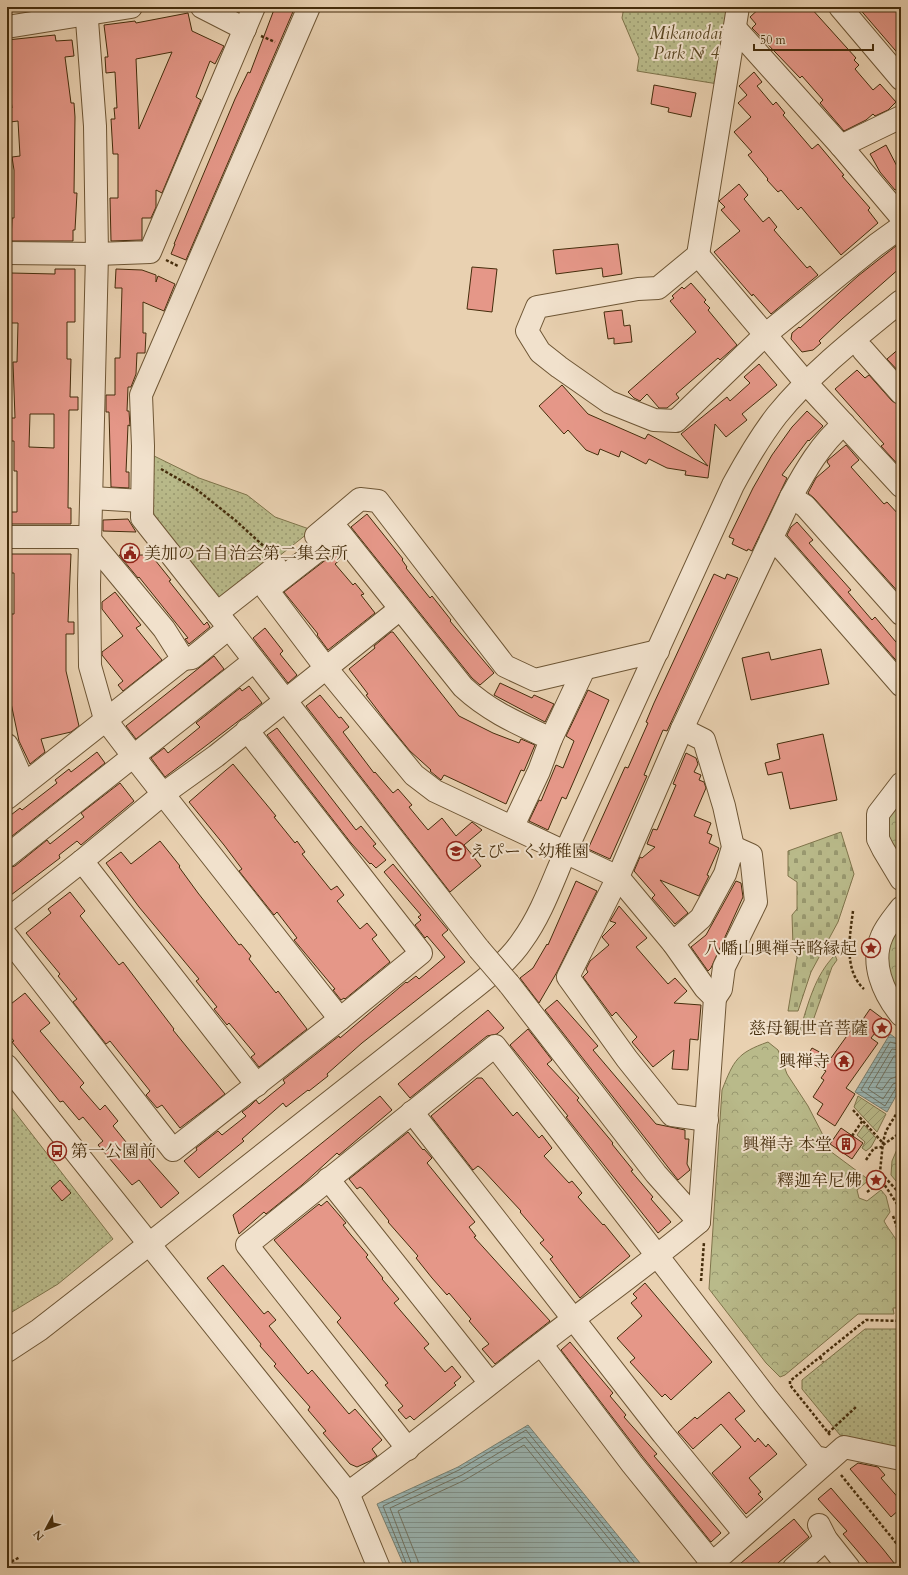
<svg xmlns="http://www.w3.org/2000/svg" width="908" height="1575" viewBox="0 0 908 1575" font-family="Cardo,'Noto Serif JP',serif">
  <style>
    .forest { fill: url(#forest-crowns); stroke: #7f744b }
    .cemetery { fill: url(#cemetery-stones); stroke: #7f744b }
    .park { fill: url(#park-dots); stroke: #7f744b }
    .garden { fill: url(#garden-furrows); stroke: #7f744b }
    .water { fill: url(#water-rules); stroke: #777f70 }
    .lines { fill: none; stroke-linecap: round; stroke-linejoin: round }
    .shore { stroke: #6f7160; stroke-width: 1 }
    .building { fill: #e59788; stroke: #452d0c; fill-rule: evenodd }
    .minor-casing { stroke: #6e5635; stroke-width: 24 }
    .path { stroke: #452d0c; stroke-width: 2.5; stroke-dasharray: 3 2; stroke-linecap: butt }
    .minor { stroke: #f1e1cc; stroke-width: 22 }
    .minor-bridge-casing { stroke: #6e5635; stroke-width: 24; stroke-linecap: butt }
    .minor-bridge { stroke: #f1e1cc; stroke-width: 22 }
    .labels { text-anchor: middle; stroke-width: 4; stroke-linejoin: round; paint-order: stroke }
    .park-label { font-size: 17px; font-style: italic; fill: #5c4925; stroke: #f1e1cc }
    .poi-label { font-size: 17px; fill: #452d0c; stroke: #f1e1cc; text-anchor: end }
  </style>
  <defs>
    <pattern id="forest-crowns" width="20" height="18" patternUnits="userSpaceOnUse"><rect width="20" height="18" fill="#b9ba8a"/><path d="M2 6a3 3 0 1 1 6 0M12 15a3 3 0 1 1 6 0" fill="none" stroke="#98986f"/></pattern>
    <pattern id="cemetery-stones" width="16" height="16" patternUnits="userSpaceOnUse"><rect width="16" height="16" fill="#b9ba8a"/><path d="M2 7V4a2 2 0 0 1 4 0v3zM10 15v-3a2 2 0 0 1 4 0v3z" fill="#98986f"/></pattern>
    <pattern id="park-dots" width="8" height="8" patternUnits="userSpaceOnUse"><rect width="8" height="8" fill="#b9ba8a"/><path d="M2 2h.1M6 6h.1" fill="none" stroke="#98986f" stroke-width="1.8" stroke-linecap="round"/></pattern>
    <pattern id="garden-furrows" width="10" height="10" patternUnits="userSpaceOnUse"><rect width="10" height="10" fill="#b9ba8a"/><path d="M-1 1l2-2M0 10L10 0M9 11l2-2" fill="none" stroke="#98986f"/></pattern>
    <pattern id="water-rules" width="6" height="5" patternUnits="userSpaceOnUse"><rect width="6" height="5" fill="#99b5b3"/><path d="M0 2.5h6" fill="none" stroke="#7f9490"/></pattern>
  </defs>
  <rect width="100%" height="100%" fill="#e9d1b1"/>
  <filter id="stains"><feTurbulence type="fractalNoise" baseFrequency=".005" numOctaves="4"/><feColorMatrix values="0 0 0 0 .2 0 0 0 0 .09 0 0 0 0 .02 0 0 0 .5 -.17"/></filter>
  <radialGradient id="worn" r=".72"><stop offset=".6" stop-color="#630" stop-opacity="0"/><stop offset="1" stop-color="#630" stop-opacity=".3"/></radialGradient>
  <!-- forest -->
  <g class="forest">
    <polygon points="901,795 901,861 886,841 884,812"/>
    <polygon points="901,921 901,998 887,982 884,956"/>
    <path d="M768,1042L778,1050L787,1074L808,1106L825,1139L826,1148L869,1180L857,1190L859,1198L867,1201L881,1190L886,1196L890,1212L884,1221C889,1231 898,1239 901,1251C904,1263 901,1293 901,1308H893L894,1314H858L785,1375L780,1377L766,1363L709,1289L722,1090C734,1060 737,1053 768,1042Z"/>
    <polygon points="901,1140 901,1187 891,1175 892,1161"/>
  </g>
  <!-- cemetery -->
  <g class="cemetery">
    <polygon points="841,832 854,874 838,922 811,972 798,1011 788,1011 797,957 793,947 792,915 797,909 797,882 788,876 788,851"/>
    <path d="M835,955L837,960L832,967L809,1032L800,1030C808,1004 815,975 835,955Z"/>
  </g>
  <!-- park -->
  <g class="park">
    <polygon points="624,7 728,7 718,84 637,71 639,58 622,18"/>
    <polygon points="148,453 199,478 247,495 275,517 312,530 221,602 147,517"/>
    <polygon points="7,1102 113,1239 58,1284 7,1315"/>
    <polygon points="865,1329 901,1329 901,1450 840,1435 802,1389 802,1380"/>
  </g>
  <!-- garden -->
  <g class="garden">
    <polygon points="858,1096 886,1114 877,1132 854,1107"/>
    <polygon points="864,1125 876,1138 871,1147 866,1151 862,1148 865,1142 857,1135"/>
  </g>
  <!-- water -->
  <g class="water">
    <polygon points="890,1034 901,1042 901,1087 887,1112 855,1092"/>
    <polygon points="528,1425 640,1563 637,1568 405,1568 377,1504 458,1467"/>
  </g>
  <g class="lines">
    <!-- shore -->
    <g class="shore">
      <polyline points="901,1045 890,1042 861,1090 885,1106 896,1088 901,1086"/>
      <polyline points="901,1050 892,1049 868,1089 883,1099 893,1084 901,1081"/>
      <polyline points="901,1056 894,1056 876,1087 882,1090 890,1079 901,1075"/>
      <polyline points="408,1568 383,1506 459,1470 526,1430 634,1562 634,1568"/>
      <polyline points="413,1568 390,1508 462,1475 525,1437 629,1563 629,1568"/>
      <polyline points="419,1568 418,1561 398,1511 465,1480 524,1445 622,1564 623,1568"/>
    </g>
  </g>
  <!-- building -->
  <g class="building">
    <polygon points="275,7 295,7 186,260 171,254 175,244 174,244 235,99 248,72 250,73"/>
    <polygon points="761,7 810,7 856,58 854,60 859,65 855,69 873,90 880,84 896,102 888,110 875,116 873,114 866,120 844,131 820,103 823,100 802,76 800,78 752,28 756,24 750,17"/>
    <polygon points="858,7 901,7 901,57 876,28"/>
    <path d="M188,13L192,31L224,46L215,64L210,61L196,97L201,100L162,193L156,190V207L151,218H142V240L111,241L110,198H118V154H113L111,119H115L114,108H117L115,72L106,73L105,57H108L104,25L135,21L136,23ZM172,52L139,129L136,59Z"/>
    <polygon points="55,35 56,41 72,40 74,56 65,57 71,103 74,103 75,117 74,193 77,193 75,230 73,230 73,241 11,241 12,218 14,218 14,170 12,157 20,156 18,121 10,122 9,108 12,108 7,67 7,40"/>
    <polygon points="754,72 762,82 757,86 773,105 776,102 785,113 783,115 812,149 818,144 844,175 842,176 870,208 868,210 878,223 841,255 801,207 798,210 781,190 778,192 767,180 768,179 748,155 752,152 734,132 751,117 738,103 747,95 739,86"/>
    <polygon points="654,85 696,93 691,117 668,112 669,108 651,104"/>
    <polygon points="886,145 901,174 901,188 895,190 880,172 870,154"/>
    <polygon points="739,184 748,195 744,199 763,222 769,217 777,227 774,230 807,268 810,266 818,275 771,314 753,294 752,296 714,252 740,231 721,210 725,207 719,201"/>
    <polygon points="901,242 901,267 842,319 819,341 821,343 813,350 802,352 791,339 792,333 799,327 800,328 858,276"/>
    <polygon points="618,244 622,274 603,277 602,268 556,274 553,250"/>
    <polygon points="472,267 497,269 492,312 467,309"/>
    <path d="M55,269H75V322H67V359H71L70,397H78V410H69L68,508H71V524H11V512H17V471H14V441H8V418H15L13,362H17L18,323H11V273L55,274ZM30,414H54V448L29,447Z"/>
    <polygon points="116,269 142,270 156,275 156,282 158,276 175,284 164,311 143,302 143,333 146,333 145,353 137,353 136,374 131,387 128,387 127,411 129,411 130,426 128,425 126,472 129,472 129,488 111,487 109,412 106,412 106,395 115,395 115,358 120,358 122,288 115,288"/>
    <polygon points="691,283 706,300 704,302 710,308 708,310 737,345 720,360 718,358 676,394 679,398 667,408 659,408 647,394 640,401 634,398 628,392 696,332 670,301 674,298 672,296 682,287 684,289"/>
    <polygon points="622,310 624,326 630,325 632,342 614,344 614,338 608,339 604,312"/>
    <polygon points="901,347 901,374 887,359"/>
    <polygon points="759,364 777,385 742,414 747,420 726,437 715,424 708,478 685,475 686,471 667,468 649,459 646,464 621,451 619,457 600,449 598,455 586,450 568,430 564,434 539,406 562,385 588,414 645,439 648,434 708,466 681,434 727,397 730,401 750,383 744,377"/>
    <polygon points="857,370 865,378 869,375 892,401 901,405 901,468 881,446 884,444 835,389"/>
    <polygon points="807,411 823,426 809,441 808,440 782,475 787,478 752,551 748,549 747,551 732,544 734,539 729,537 753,488 772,455 792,427"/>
    <polygon points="846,445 859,460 851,467 884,504 887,502 901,517 901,595 814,498 808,493 816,478 830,466 827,462 828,460"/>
    <polygon points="367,514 403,559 402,560 407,567 406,568 430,598 432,596 451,620 450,621 494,673 480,685 472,678 351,527"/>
    <polygon points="128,519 136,532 103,531 103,520"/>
    <polygon points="797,522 813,540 809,543 851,590 848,592 872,620 875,617 901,648 901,666 787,535 791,527"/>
    <polygon points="336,552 341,559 335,564 353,585 355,583 364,594 361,595 375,613 328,650 317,635 318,634 284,592"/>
    <polygon points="11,554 71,554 68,622 74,622 74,634 66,634 66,671 79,726 71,732 41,739 45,752 30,764 19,741 11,703 7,672 10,672 11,633 8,633 8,614 14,614 14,573 10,573"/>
    <polygon points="119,555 151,555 171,580 169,581 204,625 207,622 210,627 189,644 185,639 188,638 139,577 138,578"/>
    <polygon points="714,574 725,579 727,574 738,578 667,731 663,730 644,775 647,776 610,859 588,849 625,767 628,768 648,723 646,722 654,703"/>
    <polygon points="115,592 141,625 136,628 162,660 123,691 118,685 123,681 102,655 102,652 123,636 102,609 102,602"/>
    <polygon points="265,628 283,651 280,654 297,675 288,683 253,638"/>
    <polygon points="391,632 393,632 459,716 493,733 519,743 521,739 535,745 524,771 521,770 506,804 444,775 441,780 430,771 431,770 410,751 388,724 366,695 368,694 349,669 375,648 374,646"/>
    <polygon points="821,649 829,684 751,700 742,658 769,652 771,660"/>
    <polygon points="214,656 224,669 136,739 126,726"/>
    <polygon points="500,683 532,698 534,695 554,704 545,722 494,695"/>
    <polygon points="249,686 262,703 165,777 151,758 164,748 168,753 200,727 196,723 240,688 242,691"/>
    <polygon points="588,690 609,700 566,799 562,797 548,830 529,821 539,800 541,801 556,765 563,768 574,741 566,736"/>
    <polygon points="320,695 339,718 341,717 349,727 343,732 374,773 375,772 393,793 398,789 412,805 409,807 428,830 442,818 456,836 472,822 482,830 464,845 481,866 450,892 306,706"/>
    <polygon points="277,728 356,830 361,826 376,844 373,846 386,860 376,868 371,863 370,864 351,843 267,735"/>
    <polygon points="823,734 837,800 790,809 782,772 768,775 765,763 780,759 777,744"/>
    <polygon points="97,752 105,763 7,840 7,818 20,808 22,810 57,783 55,780 69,769 71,772"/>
    <polygon points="686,753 696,758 698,764 694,772 701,775 699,780 704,782 706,788 694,816 711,823 707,833 712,835 709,843 719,848 707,875 709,876 699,896 660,880 688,913 675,924 652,898 655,895 634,871 640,857 642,858 655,847 647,844 653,829 657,830 676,785 673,784"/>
    <polygon points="233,764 276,816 274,817 295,843 297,841 305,852 302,854 331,890 337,886 344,895 337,901 360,929 367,923 377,935 372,939 390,962 345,999 344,998 341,1000 333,990 335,989 294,940 297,938 277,912 274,915 239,871 242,869 224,845 189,802"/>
    <polygon points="120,783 134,801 81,845 77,841 59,855 60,858 7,898 7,868 15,866 47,840 50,844 84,817 81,813"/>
    <polygon points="160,841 180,866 179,867 198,893 239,945 241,944 251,956 249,959 276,993 278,991 307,1029 259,1067 251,1057 255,1054 229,1023 227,1025 214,1009 217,1007 196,981 199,979 139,907 106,863 121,852 131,864"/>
    <polygon points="393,864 448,930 442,935 465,962 362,1043 327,1074 328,1076 309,1091 308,1090 286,1107 283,1103 242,1139 244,1141 199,1178 184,1161 197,1150 196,1148 218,1131 222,1135 246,1116 242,1112 250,1106 256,1100 259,1104 285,1083 283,1080 339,1036 340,1038 406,982 407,983 416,976 419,979 445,957 427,936 425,938 415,925 421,920 418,917 421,915 384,872"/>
    <polygon points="576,881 597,891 557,972 539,1003 520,978 533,968 547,944 548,945"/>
    <polygon points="736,881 741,883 743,897 711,968 708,971 691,947 706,935"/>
    <polygon points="70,892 85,911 80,916 119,965 123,962 174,1029 173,1030 225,1094 180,1128 162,1105 157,1108 146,1095 150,1091 110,1041 106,1044 73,1002 77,999 58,976 60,974 26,933 51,913 48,909"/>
    <polygon points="619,906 647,938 636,947 668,984 675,978 687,991 674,1003 701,1005 698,1040 690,1039 688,1070 672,1069 674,1050 653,1067 632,1042 637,1037 616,1012 612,1016 583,977 588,972 586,969 590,961 609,945 602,937 616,923 610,921"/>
    <polygon points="25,993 50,1023 40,1031 84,1083 80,1087 100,1110 105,1105 118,1121 113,1126 135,1153 140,1149 179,1193 161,1208 139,1180 132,1185 98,1145 103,1141 83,1117 79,1120 63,1101 60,1102 12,1042 14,1041 7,1033 7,1007"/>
    <polygon points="557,1000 598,1046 593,1050 656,1124 685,1130 685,1139 689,1139 687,1164 690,1170 678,1180 545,1010"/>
    <polygon points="870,1009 882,1018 873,1032 875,1033 871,1038 878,1043 846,1088 855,1094 835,1126 817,1114 823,1104 813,1097 824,1080 821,1078 826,1071 805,1060 812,1048 831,1058 854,1026 857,1028"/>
    <polygon points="488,1010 504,1028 497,1034 487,1036 410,1098 398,1084"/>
    <polygon points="528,1029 552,1060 547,1064 579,1098 577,1100 613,1143 612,1144 633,1170 631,1171 653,1197 651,1199 671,1222 658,1233 566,1117 568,1116 510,1045"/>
    <polygon points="477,1078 482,1078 513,1116 517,1112 539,1138 542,1135 552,1148 544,1156 569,1183 572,1181 582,1193 578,1197 603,1225 604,1224 630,1256 580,1298 550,1259 553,1257 540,1243 544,1240 520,1212 521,1211 482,1169 478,1166 473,1170 431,1116"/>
    <polygon points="380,1096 392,1110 339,1155 337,1153 302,1185 266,1214 264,1212 239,1234 233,1215"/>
    <polygon points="841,1128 863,1143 852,1159 830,1144"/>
    <polygon points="408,1132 423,1150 424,1149 432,1158 427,1163 475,1222 469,1227 476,1236 474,1237 550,1321 495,1364 482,1349 489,1344 469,1321 471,1319 449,1293 447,1295 432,1278 416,1258 418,1256 388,1222 389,1221 363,1189 360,1187 357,1189 349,1179"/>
    <polygon points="60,1180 71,1193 62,1201 51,1188"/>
    <polygon points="327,1201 346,1223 343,1225 351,1235 368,1255 366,1257 383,1278 382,1279 399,1299 394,1303 429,1344 424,1348 445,1372 452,1366 461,1377 454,1383 456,1385 414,1420 410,1416 406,1419 398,1410 403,1406 385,1385 388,1383 337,1322 341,1318 274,1240 319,1204 321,1206"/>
    <polygon points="223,1265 264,1314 268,1311 276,1320 269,1326 308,1374 312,1370 349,1414 355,1409 382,1440 372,1449 377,1456 370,1461 357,1467 350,1464 323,1433 326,1431 308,1410 310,1407 274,1366 276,1364 260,1346 261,1344 207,1278"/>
    <polygon points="645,1283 712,1362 671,1400 665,1394 662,1397 630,1362 635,1358 617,1338 642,1316 631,1303 637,1298 633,1294"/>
    <polygon points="570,1342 613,1393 610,1396 626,1415 624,1417 657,1454 654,1456 721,1533 711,1542 642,1456 561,1350"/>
    <polygon points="729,1392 745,1411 735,1419 755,1442 758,1438 766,1447 768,1444 777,1454 749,1478 761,1492 758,1494 763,1499 746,1514 712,1473 741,1447 721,1424 693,1449 678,1432 695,1417 697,1419"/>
    <polygon points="858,1463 878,1467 885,1475 881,1478 901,1501 901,1508 891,1517 850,1469"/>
    <polygon points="831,1488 883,1549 898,1568 872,1568 843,1534 847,1531 818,1499"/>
    <polygon points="794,1519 809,1537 772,1568 735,1568"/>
  </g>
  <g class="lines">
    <!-- minor casing -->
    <g class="minor-casing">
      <g id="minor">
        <polyline points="86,7 95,126 97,254 89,585 90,666 105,719 134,757 340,1019"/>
        <polyline points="202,7 245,29"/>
        <polyline points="738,7 698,255 658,288 638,289 537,307 527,331 540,352 559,367 609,402 654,420 676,421 765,335 876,245 901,227"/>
        <polyline points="840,7 901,79"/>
        <polyline points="7,27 131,7"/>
        <polyline points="735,28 841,146 901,217"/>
        <polyline points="841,146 901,117"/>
        <polyline points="7,253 97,254 150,252 254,7"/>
        <polyline points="698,255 806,383 901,486"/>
        <polyline points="863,350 901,393"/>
        <polyline points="791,497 805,506 901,614"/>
        <polyline points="92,498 142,501"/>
        <polyline points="316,536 360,499 378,501 505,666 535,680 658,651"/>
        <polyline points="7,537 79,537 91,541 164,629 183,659 7,798"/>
        <polyline points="771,539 779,545 901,685"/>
        <polyline points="217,613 276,567"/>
        <polyline points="229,628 479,949"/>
        <polyline points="183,659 192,658 229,628 142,518 143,446 141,395 309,7"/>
        <polyline points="551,739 584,669"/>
        <polyline points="7,745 24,784"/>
        <polyline points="901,784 878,814 878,839 883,849 901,879"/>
        <polyline points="7,856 254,661"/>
        <polyline points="82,861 257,1085"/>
        <path d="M901,908C895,916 886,926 882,936C870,963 883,993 901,1015"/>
        <polyline points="7,920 82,861 163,794 216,756 400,609"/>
        <polyline points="7,937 173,1150 340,1019 421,953 247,730"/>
        <polyline points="673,943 701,918 725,874 733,847 724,806 704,740 682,729"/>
        <polyline points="509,984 656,1174 699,1222"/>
        <polyline points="715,998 721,989 724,967 756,902 751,855 733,847"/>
        <polyline points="7,1066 348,1493 379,1568"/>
        <polyline points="412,1112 663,1434 745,1534"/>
        <path d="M707,1120L672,1115L627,1059L568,977L618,877L682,729L791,497C805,471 821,443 844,424"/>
        <polyline points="328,1179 490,1383"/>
        <polyline points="541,1344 632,1464 712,1563"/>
        <path d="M7,1351L39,1330L148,1245L445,1011C469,991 505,967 522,941C541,915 552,883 565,853L733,485C746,461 760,437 777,415C812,372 858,336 901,301"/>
        <polyline points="408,1449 247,1245 495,1046 768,1399 815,1457 829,1460"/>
        <path d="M348,1493C411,1447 471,1398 533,1350C588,1307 645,1267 699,1222L715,998L705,988L673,943L618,877L435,791L414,775L326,668L267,590L340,533L463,687C490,712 519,724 551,739L539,771L513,826"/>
        <polyline points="819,1525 826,1539 849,1568"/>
        <polyline points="707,1568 844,1447 901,1459"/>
        <polyline points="794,1568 826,1539"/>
      </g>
    </g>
    <!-- path -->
    <g class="path">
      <polyline points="261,36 275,42"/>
      <polyline points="166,260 178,266"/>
      <polyline points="161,469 196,489 235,520 268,550"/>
      <path d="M853,911C850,935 843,970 864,989"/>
      <polyline points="901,1106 886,1131 883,1142 880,1172 882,1181 901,1210"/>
      <polyline points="853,1110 882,1142"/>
      <polyline points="852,1136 863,1120"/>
      <polyline points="883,1145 901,1132"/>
      <polyline points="866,1160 874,1148 882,1147"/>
      <polyline points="881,1173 901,1195"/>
      <polyline points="867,1192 882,1181"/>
      <polyline points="893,1216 901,1238"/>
      <polyline points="896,1223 901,1220"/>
      <polyline points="701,1281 704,1242"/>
      <polyline points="820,1357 823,1362"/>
      <polyline points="828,1433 856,1407"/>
      <polyline points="830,1435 790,1385 790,1381 866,1320 901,1321"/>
      <polyline points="841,1475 901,1549"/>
      <polyline points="7,1564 20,1557"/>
    </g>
    <!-- minor -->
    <use href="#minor" class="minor"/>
    <!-- minor-bridge casing -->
    <g class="minor-bridge-casing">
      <polyline id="minor-bridge" points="479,949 509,984"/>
    </g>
    <!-- minor-bridge -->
    <use href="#minor-bridge" class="minor-bridge"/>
  </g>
  <!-- icons -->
  <defs>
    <g id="civic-ring" transform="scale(1)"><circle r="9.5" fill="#f1e1cc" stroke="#8f2418" stroke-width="1.5"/><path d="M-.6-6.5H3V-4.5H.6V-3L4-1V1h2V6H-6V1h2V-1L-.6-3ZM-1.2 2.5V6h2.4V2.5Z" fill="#8f2418"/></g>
    <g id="school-ring" transform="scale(1)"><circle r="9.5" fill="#f1e1cc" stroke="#8f2418" stroke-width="1.5"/><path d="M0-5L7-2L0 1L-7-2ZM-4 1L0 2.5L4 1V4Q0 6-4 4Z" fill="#8f2418"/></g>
    <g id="sight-ring" transform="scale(1)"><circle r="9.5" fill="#f1e1cc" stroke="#8f2418" stroke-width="1.5"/><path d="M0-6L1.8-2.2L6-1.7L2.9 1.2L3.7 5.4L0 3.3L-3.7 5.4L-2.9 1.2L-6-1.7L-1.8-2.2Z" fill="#8f2418"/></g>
    <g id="temple-ring" transform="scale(1)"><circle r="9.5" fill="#f1e1cc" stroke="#8f2418" stroke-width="1.5"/><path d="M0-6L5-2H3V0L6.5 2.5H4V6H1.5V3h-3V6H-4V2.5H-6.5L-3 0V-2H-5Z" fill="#8f2418"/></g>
    <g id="building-ring" transform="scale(1)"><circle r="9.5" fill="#f1e1cc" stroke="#8f2418" stroke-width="1.5"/><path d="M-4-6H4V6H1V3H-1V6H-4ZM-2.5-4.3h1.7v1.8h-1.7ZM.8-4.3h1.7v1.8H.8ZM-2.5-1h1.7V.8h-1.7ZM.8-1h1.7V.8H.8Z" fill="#8f2418"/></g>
    <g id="bus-ring" transform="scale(1)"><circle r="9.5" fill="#f1e1cc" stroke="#8f2418" stroke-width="1.5"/><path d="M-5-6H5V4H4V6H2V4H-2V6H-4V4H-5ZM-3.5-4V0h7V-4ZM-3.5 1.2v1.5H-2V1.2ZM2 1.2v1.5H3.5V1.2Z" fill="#8f2418"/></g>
  </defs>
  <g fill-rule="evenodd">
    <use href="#civic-ring" x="130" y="553"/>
    <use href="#school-ring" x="456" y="851"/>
    <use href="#sight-ring" x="871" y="948"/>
    <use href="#sight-ring" x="882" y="1028"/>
    <use href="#temple-ring" x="844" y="1061"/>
    <use href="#building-ring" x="846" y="1144"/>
    <use href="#bus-ring" x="57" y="1151"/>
    <use href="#sight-ring" x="876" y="1180"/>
  </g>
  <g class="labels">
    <!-- park labels -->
    <g class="park-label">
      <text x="686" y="39">Mikanodai<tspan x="686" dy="20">Park №4</tspan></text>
    </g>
    <!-- poi labels -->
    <g class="poi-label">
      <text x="144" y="559" text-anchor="start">美加の台自治会第二集会所</text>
      <text x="470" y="857" text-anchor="start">えぴーく幼稚園</text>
      <text x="857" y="954">八幡山興禅寺略縁起</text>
      <text x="868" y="1034">慈母観世音菩薩</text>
      <text x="830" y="1067">興禅寺</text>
      <text x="832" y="1150">興禅寺 本堂</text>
      <text x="71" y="1157" text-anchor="start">第一公園前</text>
      <text x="862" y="1186">釋迦牟尼佛</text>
    </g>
  </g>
  <!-- margin -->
  <rect width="908" height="1575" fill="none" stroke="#e9d1b1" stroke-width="24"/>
  <rect x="8" y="8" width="892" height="1559" fill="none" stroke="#452d0c" stroke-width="2"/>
  <rect x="12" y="12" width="884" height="1551" fill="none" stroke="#452d0c"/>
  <!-- north arrow -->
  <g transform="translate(46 1529) rotate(229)" stroke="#f1e1cc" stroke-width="3" paint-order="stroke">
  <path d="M0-3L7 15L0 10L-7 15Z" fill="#452d0c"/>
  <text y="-6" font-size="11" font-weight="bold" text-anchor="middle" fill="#452d0c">N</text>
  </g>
  <!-- scale -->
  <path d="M754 44v6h119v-6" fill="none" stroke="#452d0c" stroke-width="2"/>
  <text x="760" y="44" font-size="12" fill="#452d0c" stroke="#f1e1cc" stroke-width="3" paint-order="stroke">50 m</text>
  <rect width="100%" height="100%" filter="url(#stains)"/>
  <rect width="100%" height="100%" fill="url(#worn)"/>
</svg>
